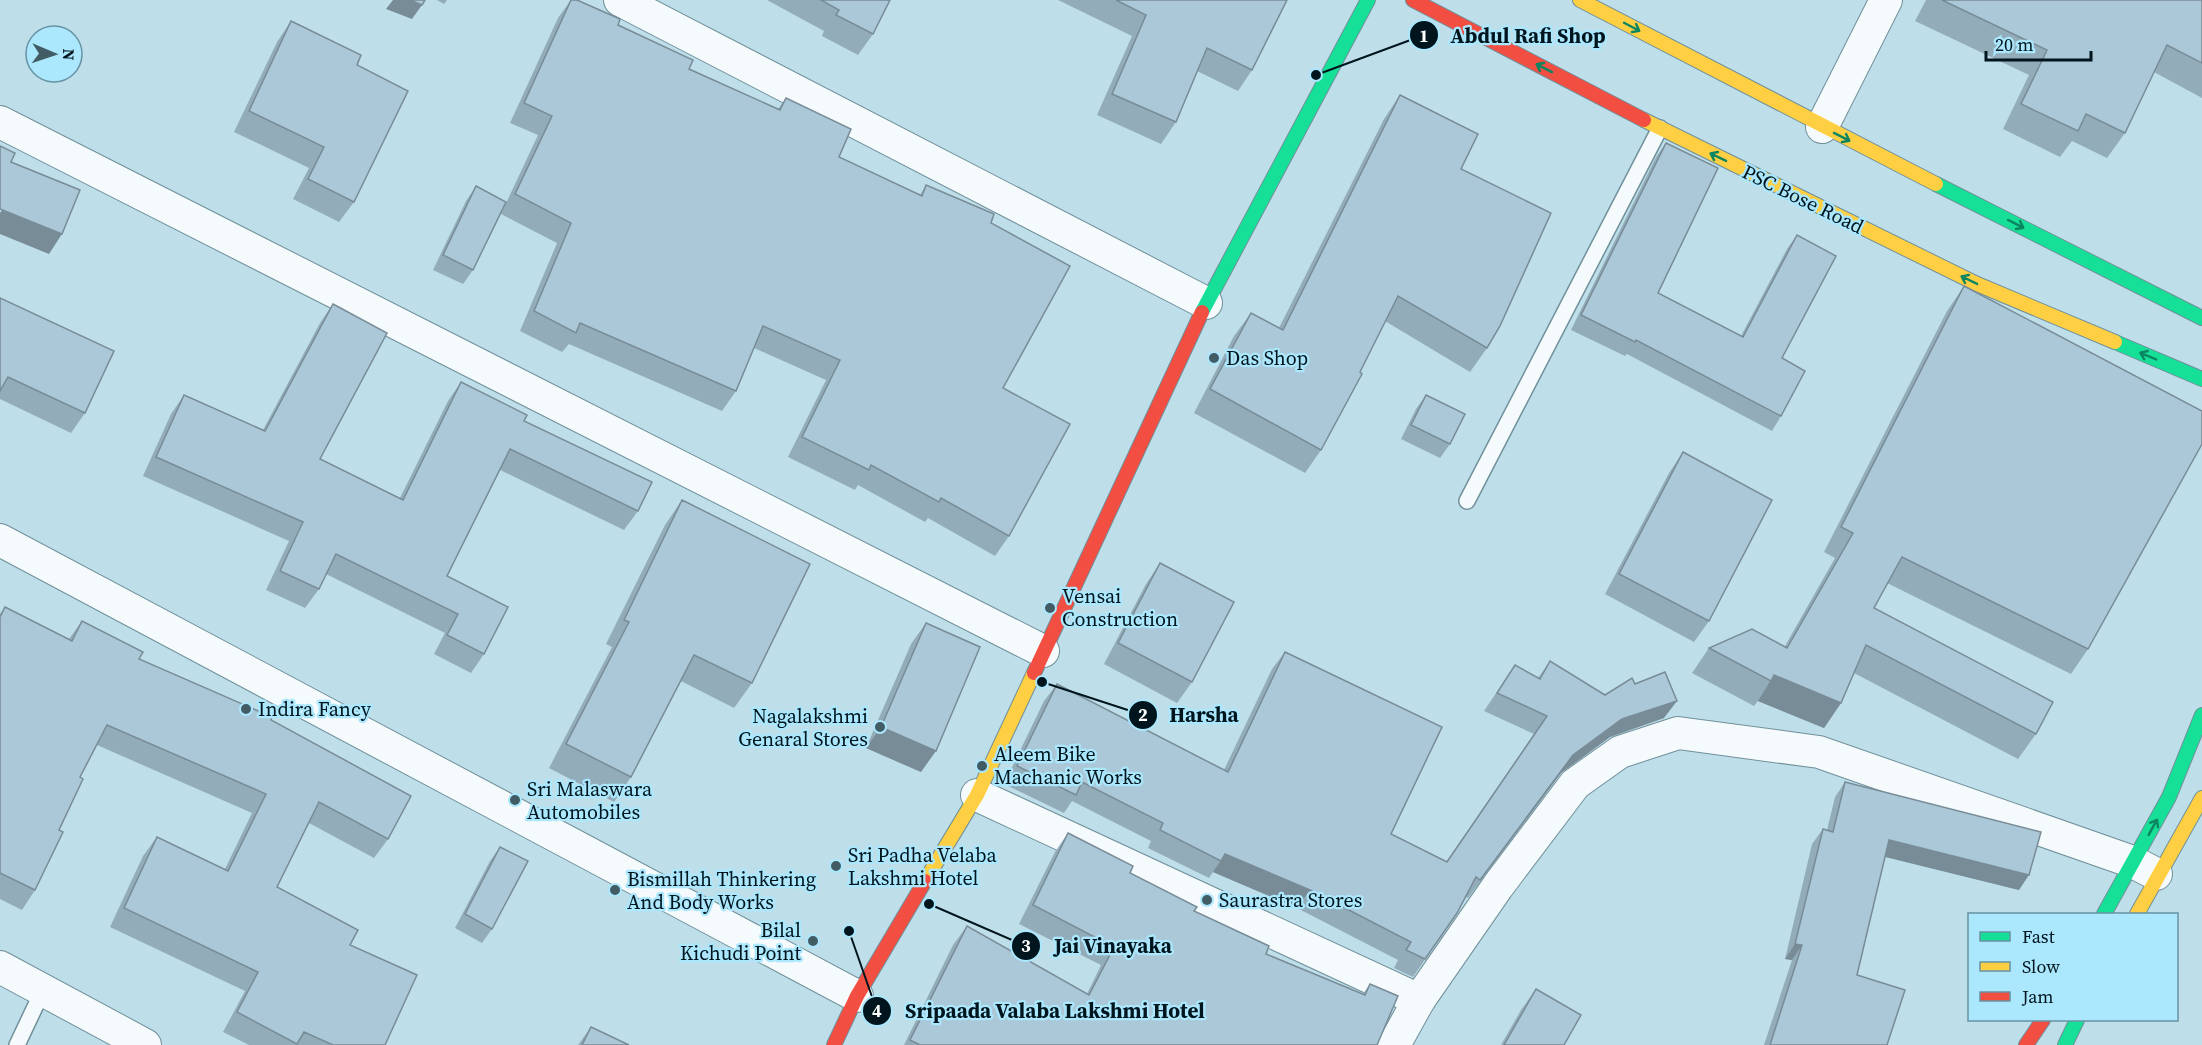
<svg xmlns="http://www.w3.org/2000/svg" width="2202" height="1045" viewBox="0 0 2202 1045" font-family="'Source Serif 4',serif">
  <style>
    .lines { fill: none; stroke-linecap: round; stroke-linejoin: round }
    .lane-casing { stroke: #70909a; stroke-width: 18 }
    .street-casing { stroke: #70909a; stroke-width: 34 }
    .fast-casing { stroke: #70909a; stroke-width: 16 }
    .slow-casing { stroke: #70909a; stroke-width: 16 }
    .jam-casing { stroke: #70909a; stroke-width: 16 }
    .lane { stroke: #f5fafc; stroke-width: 15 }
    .street { stroke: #f5fafc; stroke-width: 32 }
    .fast { stroke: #16e098; stroke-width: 14 }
    .slow { stroke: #ffcf43; stroke-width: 14 }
    .jam { stroke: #f24e42; stroke-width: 14 }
    .wall { fill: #93acba }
    .shaded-wall { fill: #788c97 }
    .building { fill: #abc8d8; stroke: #788c97; stroke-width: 1.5 }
    .oneway { stroke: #0c8561 }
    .poi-dot { fill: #425c65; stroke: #abe7fd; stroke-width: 2 }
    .labels { text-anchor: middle; stroke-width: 4.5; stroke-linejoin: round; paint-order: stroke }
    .street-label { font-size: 20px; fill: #00151d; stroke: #abe7fd }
    .poi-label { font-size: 20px; fill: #00151d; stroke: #abe7fd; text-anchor: start }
    .leader { fill: none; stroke: #00151d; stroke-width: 2 }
    .callout-dot { fill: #00151d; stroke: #abe7fd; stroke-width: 2 }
    .mark-label { font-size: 18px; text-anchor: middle; font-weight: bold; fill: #fff }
    .callout-label { font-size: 21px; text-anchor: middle; font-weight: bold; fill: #00151d; stroke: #abe7fd; stroke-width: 4.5; stroke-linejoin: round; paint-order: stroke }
  </style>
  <rect width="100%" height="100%" fill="#bedfea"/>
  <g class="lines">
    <!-- lane casing -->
    <g class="lane-casing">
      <g id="lane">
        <polyline points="1467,501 1660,128"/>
        <polyline points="17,1045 43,990"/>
      </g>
    </g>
    <!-- street casing -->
    <g class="street-casing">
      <g id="street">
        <polyline points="620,0 1206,303"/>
        <polyline points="0,122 1043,651"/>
        <polyline points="1822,127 1886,0"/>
        <polyline points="0,540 857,996"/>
        <polyline points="977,795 1419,1000"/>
        <polyline points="0,967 145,1045"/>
        <polyline points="1394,1045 1419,1000 1498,886 1575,784 1620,752 1678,733 1819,752 2133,862 2156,874"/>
      </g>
    </g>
    <!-- fast casing -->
    <g class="fast-casing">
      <g id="fast">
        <polyline points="1936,184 2202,318"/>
        <polyline points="1202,312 1368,0"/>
        <polyline points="2115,342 2202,379"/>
        <polyline points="2104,914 2169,797 2202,715"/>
        <polyline points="2065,1045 2077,1020"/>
      </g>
    </g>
    <!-- slow casing -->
    <g class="slow-casing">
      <g id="slow">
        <polyline points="1580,0 1936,184"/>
        <polyline points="1644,120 1977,284 2115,342"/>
        <polyline points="925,881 977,795 1034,673"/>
        <polyline points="2137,914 2202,798"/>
      </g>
    </g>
    <!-- jam casing -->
    <g class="jam-casing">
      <g id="jam">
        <polyline points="1413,0 1644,120"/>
        <polyline points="1034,673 1202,312"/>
        <polyline points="834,1045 857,996 925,881"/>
        <polyline points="2026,1045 2043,1020"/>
      </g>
    </g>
    <!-- lane -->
    <use href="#lane" class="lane"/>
    <!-- street -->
    <use href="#street" class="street"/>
    <!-- fast -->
    <use href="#fast" class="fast"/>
    <!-- slow -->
    <use href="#slow" class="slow"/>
    <!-- jam -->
    <use href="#jam" class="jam"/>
  </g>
  <!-- wall -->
  <g class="wall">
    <polygon points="437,0 447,0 444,4"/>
    <polygon points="571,0 577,0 689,69 778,109 786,98 839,157 920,195 926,185 991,223 1003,388 1009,536 995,556 928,518 925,522 858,485 855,490 788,457 826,380 754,348 736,391 722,411 569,344 562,352 520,331 557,243 501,214 538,135 510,123 558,18"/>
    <polygon points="767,0 890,0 873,34 858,55 822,36 824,31"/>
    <polygon points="1058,0 1287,0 1252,70 1238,91 1197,71 1176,122 1161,144 1097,115 1132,36"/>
    <polygon points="1926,0 2202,0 2202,98 2154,72 2125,133 2107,158 2072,141 2060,157 2003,129 2029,75 1915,21"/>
    <polygon points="291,21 357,65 354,202 339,222 293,199 309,168 234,132 277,42"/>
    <polygon points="1400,95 1461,169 1487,348 1470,372 1385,321 1321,450 1305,473 1194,413 1234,336 1251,313 1279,328 1384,119"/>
    <polygon points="1666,143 1658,293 1741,336 1787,249 1797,235 1782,358 1781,416 1772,431 1627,354 1625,356 1571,330 1656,157"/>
    <polygon points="476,186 473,270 463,284 433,270 466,201"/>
    <polygon points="1964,286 2088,649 2071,674 1887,583 1874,608 2036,734 2018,759 1854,673 1841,703 1824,728 1758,701 1754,706 1692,673 1709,648 1785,646 1835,558 1824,552 1947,311"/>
    <polygon points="0,298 85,413 71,433 0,399"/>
    <polygon points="333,304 320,459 400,498 448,401 461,382 524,421 638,511 624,530 500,470 447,576 484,654 471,673 434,654 445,633 326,574 319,589 305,608 266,590 289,541 143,476 171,414 184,395 263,430 320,323"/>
    <polygon points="1426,395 1450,444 1440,458 1401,439 1416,409"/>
    <polygon points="1683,452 1709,621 1694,642 1605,594 1669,473"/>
    <polygon points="682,500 752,683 734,708 681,681 631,777 614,802 549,768 612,647 606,644 665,525"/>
    <polygon points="1160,563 1192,682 1177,703 1104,664 1146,584"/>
    <polygon points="5,607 69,639 82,621 139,659 271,720 388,839 374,858 309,823 277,887 350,945 385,1045 249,1045 223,1032 245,991 110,927 143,856 157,837 225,869 252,813 97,745 80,777 35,890 22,910 0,899 0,614"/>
    <polygon points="926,623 921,772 866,748 911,644"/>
    <polygon points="1285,652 1391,834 1446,862 1534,734 1484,711 1515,665 1538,678 1550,661 1605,695 1635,684 1664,718 1610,737 1561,773 1468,898 1466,897 1457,913 1413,977 1394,968 1398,960 1297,908 1213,872 1209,878 1148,848 1151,841 1072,801 1064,813 1004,784 1044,701 1057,684 1224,770 1272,669"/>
    <polygon points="1845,782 2019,890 1885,857 1857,975 1887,1045 1764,1045 1792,960 1785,959 1812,844 1823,829 1827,830 1835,797"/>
    <polygon points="1068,833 1130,873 1266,954 1363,994 1370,984 1377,1045 904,1045 953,945 967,926 1087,994 1101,965 1019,924 1055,852"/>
    <polygon points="500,847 492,929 482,943 455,928 490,861"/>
    <polygon points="1536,989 1564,1045 1501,1045 1521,1010"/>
    <polygon points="591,1027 629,1045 578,1045"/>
  </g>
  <!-- shaded-wall -->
  <g class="shaded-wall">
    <polygon points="393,0 410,0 422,5 412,19 386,9"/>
    <polygon points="2,210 62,234 49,254 0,234 0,213"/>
    <polygon points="1774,675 1841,703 1824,728 1758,701"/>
    <polygon points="1677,701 1664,718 1610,737 1561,773 1468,898 1573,755 1622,719"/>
    <polygon points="881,727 936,751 921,772 866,748"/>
    <polygon points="1889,840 2029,875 2019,890 1878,855"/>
    <polygon points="1225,854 1310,890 1297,908 1213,872"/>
    <polygon points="1795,944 1802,945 1792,960 1785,959"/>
  </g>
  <!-- building -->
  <g class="building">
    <polygon points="410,0 425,0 422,5"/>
    <polygon points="571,0 577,0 620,19 618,25 693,60 689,69 780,110 786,98 851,129 839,157 922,196 926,185 994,214 991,223 1070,266 1003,388 1070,424 1009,536 941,498 939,502 871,465 869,470 802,437 840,360 763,326 736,391 580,323 576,333 534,311 571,223 515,194 552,116 524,103"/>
    <polygon points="821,0 890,0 873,34 836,15 839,10"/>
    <polygon points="1116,0 1287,0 1252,70 1207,48 1176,122 1112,94 1146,15"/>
    <polygon points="1942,0 2202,0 2202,63 2167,45 2125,133 2086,114 2078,131 2021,104 2047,50"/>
    <polygon points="291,21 361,55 357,65 408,91 354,202 308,179 324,147 249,111"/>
    <polygon points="1400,95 1478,134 1461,169 1551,213 1500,326 1487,348 1398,296 1360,372 1362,374 1321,450 1210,389 1251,313 1283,330"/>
    <polygon points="1666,143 1718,168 1658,293 1743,337 1797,235 1836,256 1782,358 1805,371 1781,416 1636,340 1635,342 1581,315"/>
    <polygon points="0,146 15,153 11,162 80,190 62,234 0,209"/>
    <polygon points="476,186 506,202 473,270 443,255"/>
    <polygon points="1964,286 2202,411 2202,444 2088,649 1902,557 1874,608 2053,702 2036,734 1866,645 1841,703 1774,675 1771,681 1709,648 1752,629 1787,648 1853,533 1841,527"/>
    <polygon points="0,298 114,351 85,413 8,377 0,391"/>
    <polygon points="333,304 387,333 320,459 403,500 461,382 527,415 524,421 652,482 638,511 510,449 447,576 508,607 484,654 447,635 458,614 336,554 319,589 280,571 303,522 156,457 184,395 265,431"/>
    <polygon points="1426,395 1465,414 1450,444 1411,425"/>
    <polygon points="1683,452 1772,500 1709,621 1619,574"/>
    <polygon points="682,500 810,564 752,683 694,655 631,777 566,744 629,622 624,620"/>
    <polygon points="1160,563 1234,602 1192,682 1118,643"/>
    <polygon points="5,607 72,641 82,621 143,652 139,659 272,717 271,720 411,796 388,839 319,802 277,887 358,930 350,945 417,975 385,1045 333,1045 304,1032 297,1044 237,1012 258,972 124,908 157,837 228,871 266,794 107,725 80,777 83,779 59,830 63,832 35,890 0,873 0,617"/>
    <polygon points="926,623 980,647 936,751 881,727"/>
    <polygon points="1285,652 1442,727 1391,834 1447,862 1547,716 1497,693 1515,665 1540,679 1550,661 1605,695 1632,678 1635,684 1665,672 1677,701 1622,719 1573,755 1480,880 1476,877 1457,913 1425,959 1406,950 1411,942 1310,890 1225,854 1221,861 1160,830 1163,823 1082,782 1076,795 1017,766 1057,684 1228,772"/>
    <polygon points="1845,782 2041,832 2029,875 1889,840 1857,975 1905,990 1887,1045 1770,1045 1802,945 1795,944 1823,829 1833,832"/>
    <polygon points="1068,833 1133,866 1130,873 1197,907 1194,911 1269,946 1266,954 1365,995 1370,984 1398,996 1377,1045 920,1045 910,1040 967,926 1089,995 1114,947 1033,905"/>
    <polygon points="500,847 528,861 492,929 465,914"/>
    <polygon points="1536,989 1581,1015 1564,1045 1504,1045"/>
    <polygon points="591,1027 629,1045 582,1045"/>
  </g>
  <!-- one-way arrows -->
  <defs><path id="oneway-shaft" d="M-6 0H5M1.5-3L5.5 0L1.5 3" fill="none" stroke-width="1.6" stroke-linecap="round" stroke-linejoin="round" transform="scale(1.5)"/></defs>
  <g class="oneway">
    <use href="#oneway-shaft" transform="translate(1632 27) rotate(28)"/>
    <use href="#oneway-shaft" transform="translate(1544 68) rotate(-153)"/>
    <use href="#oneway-shaft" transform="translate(1842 137) rotate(27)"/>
    <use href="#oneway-shaft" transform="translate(1718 157) rotate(-154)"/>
    <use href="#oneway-shaft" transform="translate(2016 224) rotate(27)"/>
    <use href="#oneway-shaft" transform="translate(1969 280) rotate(-154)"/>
    <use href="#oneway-shaft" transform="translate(2148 356) rotate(-157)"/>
    <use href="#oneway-shaft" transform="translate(2153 827) rotate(-61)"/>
  </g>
  <!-- markers -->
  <g class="poi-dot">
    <circle cx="1214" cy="358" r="6"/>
    <circle cx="1050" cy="608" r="6"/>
    <circle cx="246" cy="709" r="6"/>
    <circle cx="880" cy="727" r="6"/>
    <circle cx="982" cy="766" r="6"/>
    <circle cx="515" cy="800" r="6"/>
    <circle cx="836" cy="866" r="6"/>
    <circle cx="615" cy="890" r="6"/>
    <circle cx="1207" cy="900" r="6"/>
    <circle cx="813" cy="941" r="6"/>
  </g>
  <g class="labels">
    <!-- street labels -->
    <g class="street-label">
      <text transform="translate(1803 199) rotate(26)" y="7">PSC Bose Road</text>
    </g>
    <!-- poi labels -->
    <g class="poi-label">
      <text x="1226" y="365">Das Shop</text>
      <text x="1062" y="603">Vensai<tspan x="1062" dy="23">Construction</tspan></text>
      <text x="258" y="716">Indira Fancy</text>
      <text x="868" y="723" text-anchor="end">Nagalakshmi<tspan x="868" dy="23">Genaral Stores</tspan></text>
      <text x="994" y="761">Aleem Bike<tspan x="994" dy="23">Machanic Works</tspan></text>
      <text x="527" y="796">Sri Malaswara<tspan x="527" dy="23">Automobiles</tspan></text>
      <text x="848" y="862">Sri Padha Velaba<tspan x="848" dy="23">Lakshmi Hotel</tspan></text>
      <text x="627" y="886">Bismillah Thinkering<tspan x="627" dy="23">And Body Works</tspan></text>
      <text x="1219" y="907">Saurastra Stores</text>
      <text x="801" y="937" text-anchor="end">Bilal<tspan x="801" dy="23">Kichudi Point</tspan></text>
    </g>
  </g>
  <!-- callouts -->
  <path class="leader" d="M1316 75L1424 35M1042 682L1143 715M929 904L1026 946M849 931L877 1011"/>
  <g class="callout-dot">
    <circle cx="1316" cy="75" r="6"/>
    <circle cx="1042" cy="682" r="6"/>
    <circle cx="929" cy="904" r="6"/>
    <circle cx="849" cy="931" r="6"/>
    <circle cx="1424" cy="35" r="15"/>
    <circle cx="1143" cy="715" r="15"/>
    <circle cx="1026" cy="946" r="15"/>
    <circle cx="877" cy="1011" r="15"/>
  </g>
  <g class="mark-label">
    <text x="1424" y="42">1</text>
    <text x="1143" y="721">2</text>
    <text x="1026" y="952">3</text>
    <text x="877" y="1017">4</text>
  </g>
  <g class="callout-label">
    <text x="1528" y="43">Abdul Rafi Shop</text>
    <text x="1204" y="722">Harsha</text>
    <text x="1113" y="953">Jai Vinayaka</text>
    <text x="1055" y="1018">Sripaada Valaba Lakshmi Hotel</text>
  </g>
  <!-- legend -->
  <rect x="1968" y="913" width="210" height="108" fill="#abe7fd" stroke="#6793a3" stroke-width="1.5"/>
  <rect x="1980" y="932" width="30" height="9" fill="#16e098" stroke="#6793a3" stroke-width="1.5"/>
  <text x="2022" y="943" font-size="18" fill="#00151d">Fast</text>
  <rect x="1980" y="962" width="30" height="9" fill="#ffcf43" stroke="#6793a3" stroke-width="1.5"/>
  <text x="2022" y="973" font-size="18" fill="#00151d">Slow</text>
  <rect x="1980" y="992" width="30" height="9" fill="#f24e42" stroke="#6793a3" stroke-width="1.5"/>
  <text x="2022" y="1003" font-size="18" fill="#00151d">Jam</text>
  <!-- north arrow -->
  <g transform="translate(54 54) rotate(92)"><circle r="28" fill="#abe7fd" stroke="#6793a3" stroke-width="1.5"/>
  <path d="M0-4.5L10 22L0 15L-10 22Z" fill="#425c65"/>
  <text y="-9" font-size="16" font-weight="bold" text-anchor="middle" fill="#00151d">N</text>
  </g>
  <!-- scale -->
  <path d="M1986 51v9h105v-9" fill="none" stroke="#00151d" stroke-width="3"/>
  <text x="1995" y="51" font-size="18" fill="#00151d" stroke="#abe7fd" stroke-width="4.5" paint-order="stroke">20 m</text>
</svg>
